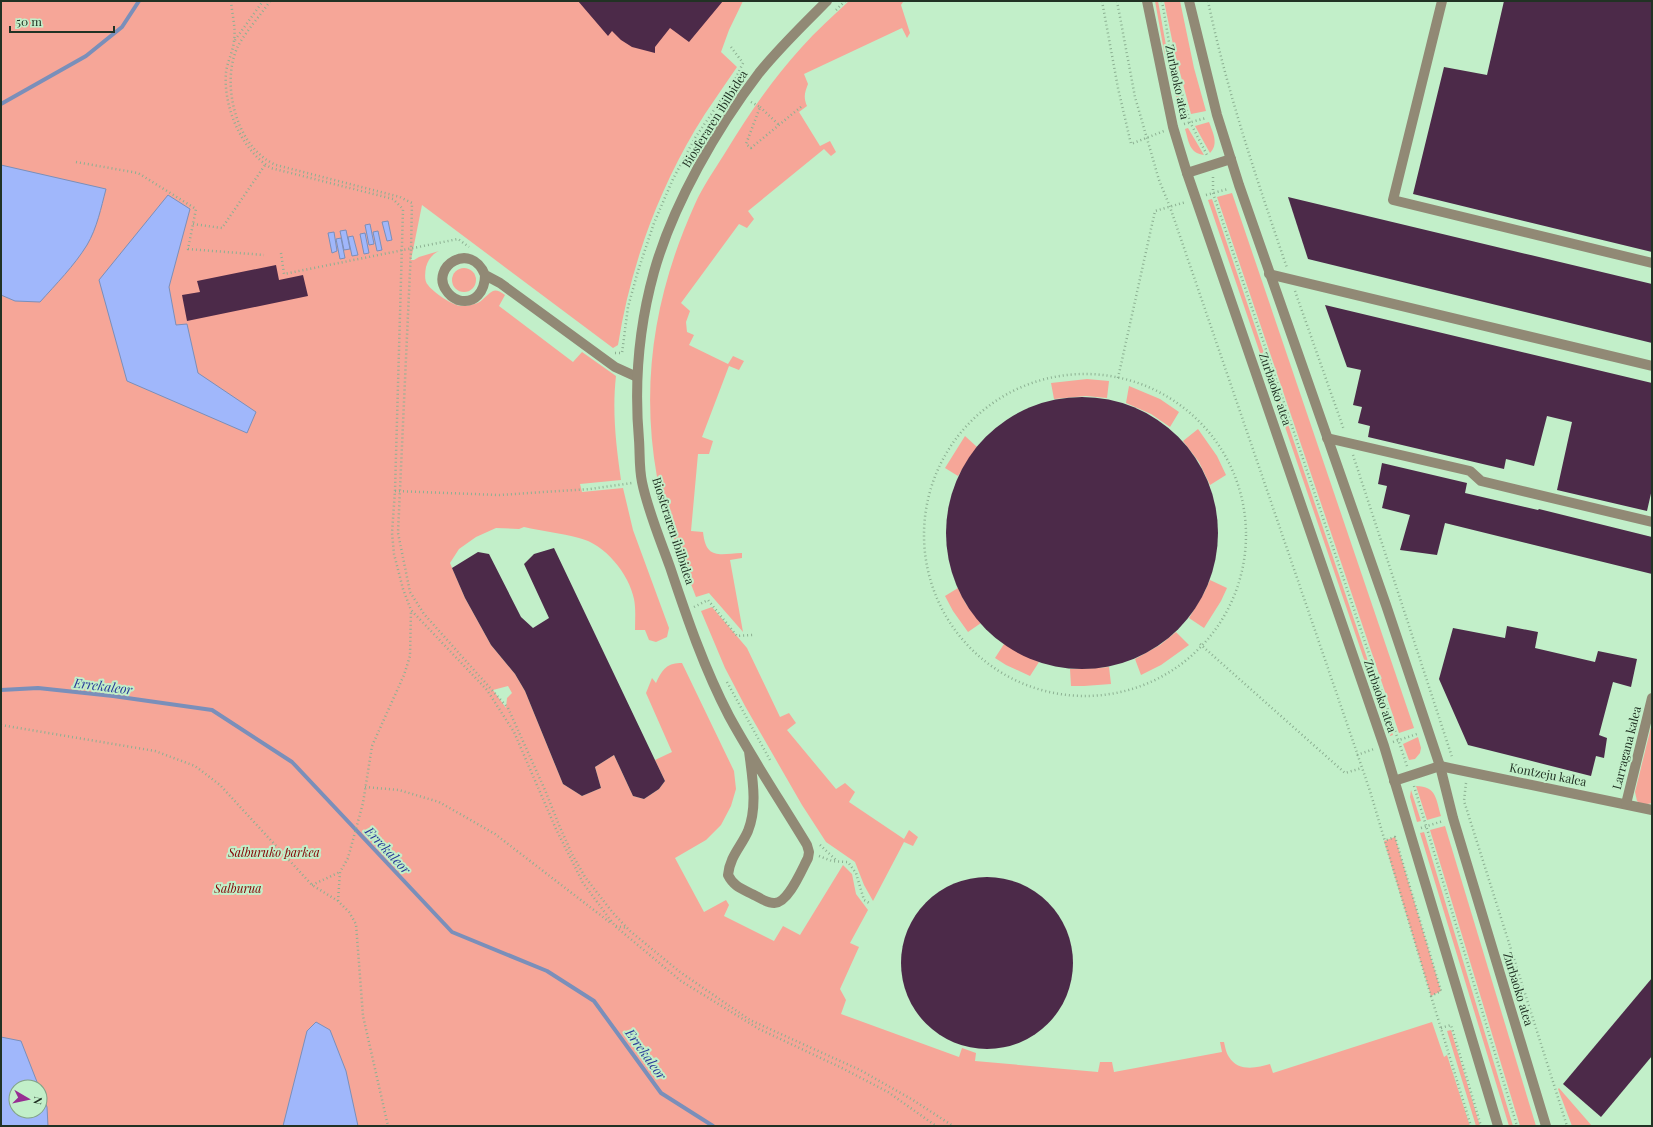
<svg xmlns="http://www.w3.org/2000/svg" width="1653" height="1127" viewBox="0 0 1653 1127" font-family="'Playfair Display',serif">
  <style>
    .green { fill: #f6a698; fill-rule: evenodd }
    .water { fill: #a0b7fb; stroke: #7a8fba }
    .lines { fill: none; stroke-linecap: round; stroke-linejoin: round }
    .stream { stroke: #7a8fba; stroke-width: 4 }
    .building { fill: #4c2a49 }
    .path { stroke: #8cb092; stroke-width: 2.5; stroke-dasharray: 1 3; stroke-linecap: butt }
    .minor { stroke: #918975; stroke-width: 10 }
    .labels { text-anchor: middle; stroke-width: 4; stroke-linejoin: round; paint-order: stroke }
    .street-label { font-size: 12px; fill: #213224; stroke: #c2efc9 }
    .park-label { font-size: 12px; font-style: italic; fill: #820100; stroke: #c2efc9 }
    .water-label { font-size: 13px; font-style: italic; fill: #283998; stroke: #c2efc9 }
  </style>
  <rect width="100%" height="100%" fill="#c2efc9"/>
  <!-- green -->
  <g class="green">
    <path d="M1,1H743L729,30L721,52L737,67C723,88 708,108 695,130C656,196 630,269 618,345L613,348L422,205L411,260H414L419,257L439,251C432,254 428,260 426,267C425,273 424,281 428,285C433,292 453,306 462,306C468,306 478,304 482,300C492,292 493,286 505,295L499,306L573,362L582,352L616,376C612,411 616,445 621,480L580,484L582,492L623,488L633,530L669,628L667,637L656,642L649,640L645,630H635C635,620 636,609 634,599C629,574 605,544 579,538C561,533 542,531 524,527L519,529L496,528L476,537L459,549L450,563L465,598L491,645L515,674L525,691L563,784L582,796L601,788L595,767L614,755L633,796L644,799L659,789L665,781L655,760L672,752L646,693L652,678L656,683C661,671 667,662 682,663L734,771L736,789L731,806L721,825L706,840L675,858L704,912L726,900L729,905L724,916L774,941L783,926L800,935L843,865L852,874L856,894L868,910L850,943L859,947L840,989L846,1000L841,1014L959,1057L962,1048L976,1053L975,1061L1098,1072L1100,1062H1112L1114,1072L1222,1052L1220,1042H1224C1225,1046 1226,1053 1229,1057C1238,1072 1257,1068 1270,1064L1273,1073L1432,1022L1444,1057L1447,1055L1470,1126H1ZM508,686L512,693L507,698L506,708L493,690ZM16,1087H40V1111H16Z"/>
    <path d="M849,1H906L903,2L901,5L910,33L907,38L902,28L804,74L808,84C805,92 803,97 807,106L799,112L820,146L830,141L836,152L831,156L824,149L748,211L754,219L747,228L739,224L681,303L690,311L686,322L687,332L694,335L689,345L728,364L733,356L744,361L739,370L729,366L702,437L713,441L709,454H698L691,531L703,532C706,560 719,554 742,553V558L730,560L743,632L709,593L696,597C681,558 665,519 657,477C640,382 655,292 695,204C703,186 715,169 725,153C748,115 772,80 801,48C816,31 833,16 849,1Z"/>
    <polygon points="1155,1 1158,1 1167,51 1185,118 1182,119 1164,51"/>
    <polygon points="1164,1 1180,1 1194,68 1206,111 1191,114 1175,54"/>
    <path d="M1209,122C1213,133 1219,144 1210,153L1195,126Z"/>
    <path d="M1188,128L1204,155C1189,153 1189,142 1185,129Z"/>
    <polygon points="1232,193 1414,728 1399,733 1217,197"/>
    <polygon points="1212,199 1393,735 1390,736 1208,200"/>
    <circle cx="464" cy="280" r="12"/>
    <polygon points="1087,379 1109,381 1107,398 1086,396 1054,399 1051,383"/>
    <polygon points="1129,386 1160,399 1179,412 1170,427 1151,414 1126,403"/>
    <polygon points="1198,429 1217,456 1226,475 1210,485 1199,462 1183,441"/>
    <polygon points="965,436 977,447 958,476 945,468"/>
    <polygon points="1210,580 1227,588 1221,601 1204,628 1189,618 1204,593"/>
    <polygon points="958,588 966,604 981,623 968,632 953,611 945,596"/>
    <polygon points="712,607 747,648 780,717 789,713 796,723 787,730 836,789 845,783 855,792 849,802 904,839 909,830 918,837 913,846 904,842 873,901 864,885 855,862 826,842 802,805 745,706 725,668 701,611"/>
    <polygon points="1176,632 1189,645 1161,665 1141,675 1135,659 1160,645"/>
    <polygon points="1004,644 1039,662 1030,676 1006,665 995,658"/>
    <polygon points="1109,667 1111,684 1084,686 1071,686 1070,669 1097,668"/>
    <polygon points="1652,723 1652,803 1643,805 1637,801 1635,792"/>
    <polygon points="1418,737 1421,748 1420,753 1415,759 1409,760 1403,744"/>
    <path d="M1416,786C1437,786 1436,800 1441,816L1427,820Z"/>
    <polygon points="1411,790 1421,821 1417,822 1410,797"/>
    <polygon points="1445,826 1536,1126 1520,1126 1430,830"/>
    <polygon points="1424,832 1513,1126 1509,1126 1420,833"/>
    <polygon points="1395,837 1441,991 1431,996 1384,841"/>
    <polygon points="1451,1030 1480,1126 1476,1126 1447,1031"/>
    <polygon points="1559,1088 1592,1126 1572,1126 1558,1089"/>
  </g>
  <!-- water -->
  <g class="water">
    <path d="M1,165L106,189C101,208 97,228 87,245C74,266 56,284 40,302L15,301L1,295Z"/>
    <polygon points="168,195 190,209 169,287 176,325 187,324 198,373 256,412 247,433 127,381 99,280"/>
    <polygon points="388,221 392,240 387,241 382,222"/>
    <polygon points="370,224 374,244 369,245 365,225"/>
    <polygon points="346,230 350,249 344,250 340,231"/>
    <polygon points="378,231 382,250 377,251 373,232"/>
    <polygon points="334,232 337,251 332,253 328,233"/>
    <polygon points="365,233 369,253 364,254 360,234"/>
    <polygon points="353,236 358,255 352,256 348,237"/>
    <polygon points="341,238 345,258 340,259 336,239"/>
    <polygon points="316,1022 330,1030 346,1071 358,1126 283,1126 307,1031"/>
    <polygon points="1,1037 21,1041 39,1087 16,1087 16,1111 40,1111 40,1089 47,1107 48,1126 1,1126"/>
  </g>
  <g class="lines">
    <!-- stream -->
    <g class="stream">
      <polyline points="1,104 86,56 122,27 139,1"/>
      <polyline points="1,690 38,688 113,696 212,710 292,762 452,932 547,971 594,1001 661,1093 713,1126"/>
    </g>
  </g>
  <!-- building -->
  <g class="building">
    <polygon points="578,1 723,1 689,42 670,28 655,47 655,53 632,47 621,40 612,31 608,36"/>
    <polygon points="1504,1 1652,1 1652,252 1413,194 1444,67 1487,75"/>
    <polygon points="1288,197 1652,284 1652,343 1308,259"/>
    <polygon points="276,265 279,280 303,275 308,296 187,321 182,295 200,292 197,281"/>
    <polygon points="1325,305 1652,383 1652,489 1647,511 1557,490 1572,422 1547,416 1534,466 1506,459 1504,469 1368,437 1370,426 1358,423 1362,407 1353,405 1361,370 1347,367"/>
    <circle cx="1082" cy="533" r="136"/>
    <polygon points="1382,463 1467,483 1465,493 1538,510 1539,509 1652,537 1652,574 1445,523 1437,555 1400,550 1410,515 1382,508 1387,486 1378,484"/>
    <polygon points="554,548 665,781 659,789 644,799 633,796 614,755 595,767 601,788 582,796 563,784 525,691 515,674 491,645 465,598 452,568 478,552 489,554 521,617 533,628 549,618 524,564 534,554"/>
    <polygon points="1507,626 1538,632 1535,648 1595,662 1598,651 1637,659 1631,687 1613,682 1599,735 1607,738 1604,758 1596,756 1591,776 1468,745 1439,679 1453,628 1505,638"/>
    <circle cx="987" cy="963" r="86"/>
    <polygon points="1652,978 1652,1056 1601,1117 1563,1084"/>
  </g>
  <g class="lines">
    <!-- path -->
    <g class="path">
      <path d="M231,1C232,14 236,28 234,41C233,52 227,62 226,73C223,107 242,151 271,168L393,199L403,209L395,491L392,533L394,554L403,589L411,610L487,690L514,732L556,829L583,883L615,926L681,981L759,1029L842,1068L888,1092L936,1126"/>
      <path d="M270,1C261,15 246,31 238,46C220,83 236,148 276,165L400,197L412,203L411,249L398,533L410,592L424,614L508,708L545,790L559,825L572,854L585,877L613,913L630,931L680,972L750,1020L860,1070L913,1100L953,1126"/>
      <polyline points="1102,1 1118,88 1131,144 1164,131"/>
      <polyline points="1117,1 1135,97 1159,180 1170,207 1370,791 1431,996 1441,991 1395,837 1384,841"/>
      <polyline points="1162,1 1170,48"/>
      <path d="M1208,1C1227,92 1257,180 1287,268"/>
      <polyline points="836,10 845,1"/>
      <polyline points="235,40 263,1"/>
      <polyline points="731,47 743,63 732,86"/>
      <polyline points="1173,60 1190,122 1207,155"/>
      <polyline points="751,102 760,107 746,144 751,148 802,106"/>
      <polyline points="760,107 779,125"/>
      <polyline points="1184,124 1206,118"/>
      <polyline points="76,162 138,173 196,209 188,249 264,255"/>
      <polyline points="1213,177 1213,193 1407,766"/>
      <polyline points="1206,195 1228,189"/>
      <polyline points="193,224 222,228 265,165"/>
      <polyline points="281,253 284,274 458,239 469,247"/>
      <polyline points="1295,291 1344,430"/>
      <polyline points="615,353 622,353 628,307 638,271 654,223 673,179 695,138 731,85"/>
      <circle cx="1085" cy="535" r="161"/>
      <polyline points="1118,378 1155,211 1186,202"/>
      <polyline points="1353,455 1452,757"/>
      <polyline points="395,491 499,495 590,489 632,483"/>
      <polyline points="694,607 708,600 737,636 753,635"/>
      <polyline points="1200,644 1345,773 1362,768"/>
      <polyline points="727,682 770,760"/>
      <polyline points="1,725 155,751 195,766 220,785 312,885 338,901 349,912 356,924 363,1016 388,1126"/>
      <polyline points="1393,742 1417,734"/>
      <polyline points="1357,755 1374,749"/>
      <polyline points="1466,783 1464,801 1567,1126"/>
      <polyline points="1414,786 1517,1126"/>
      <polyline points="365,787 399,790 439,802 495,834 612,924"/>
      <polyline points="1421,828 1443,821"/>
      <polyline points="820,845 837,861"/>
      <polyline points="819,856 832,861 848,862 856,873 864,900 871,904"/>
      <polyline points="312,885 340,872"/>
      <polyline points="338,901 340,872 348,858 363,803 372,746 404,675 410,656 411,610"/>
      <polyline points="616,926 627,928"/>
      <polyline points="1431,996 1471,1126"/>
      <polyline points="1441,1028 1451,1025 1481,1126"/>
    </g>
    <!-- minor -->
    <g class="minor">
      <polyline points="1147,1 1173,127 1187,173 1384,746 1498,1126"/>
      <polyline points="1189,1 1217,115 1239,185 1386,605 1440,766 1453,818 1546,1126"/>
      <polyline points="1442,1 1393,200 1652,263"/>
      <polyline points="1187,173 1231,159"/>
      <polyline points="1269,274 1652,366"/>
      <path d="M485,275C485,291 475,305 458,300C453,298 449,295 446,290C430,267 471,240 485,275L500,283L615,367L637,377"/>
      <polyline points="1327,438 1470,471 1481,481 1652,522"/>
      <path d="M749,751C752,776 758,806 748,831C741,847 730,856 728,875C734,887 743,889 754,895C760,898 767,903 774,903C788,904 802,869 808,858L809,852L807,845C781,802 753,760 729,716C704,668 687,618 670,567C660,539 648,511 642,482C639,468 640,453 639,440C634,383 639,326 654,272C673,204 717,128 759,73C780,47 804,24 827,1"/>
      <polyline points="1394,781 1440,766 1652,810"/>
      <polyline points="1626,804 1652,698"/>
    </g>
  </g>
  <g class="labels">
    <!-- street labels -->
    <g class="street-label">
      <text transform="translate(1177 82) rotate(78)" y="4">Zurbaoko atea</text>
      <text transform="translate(715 119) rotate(-58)" y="4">Biosferaren ibilbidea</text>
      <text transform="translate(1275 389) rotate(71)" y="4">Zurbaoko atea</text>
      <text transform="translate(673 531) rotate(72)" y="4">Biosferaren ibilbidea</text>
      <text transform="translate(1380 696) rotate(71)" y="4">Zurbaoko atea</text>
      <text transform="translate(1627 748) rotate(-76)" y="4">Larragana kalea</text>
      <text transform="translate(1548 775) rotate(11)" y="4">Kontzeju kalea</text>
      <text transform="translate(1518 989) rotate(73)" y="4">Zurbaoko atea</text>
    </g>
    <!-- park labels -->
    <g class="park-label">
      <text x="274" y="857">Salburuko parkea</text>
      <text x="238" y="893">Salburua</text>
    </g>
    <!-- water labels -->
    <g class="water-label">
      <text transform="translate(103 686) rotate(7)" y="5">Errekaleor</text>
      <text transform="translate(388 850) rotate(47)" y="5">Errekaleor</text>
      <text transform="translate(646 1054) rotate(54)" y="5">Errekaleor</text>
    </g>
  </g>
  <!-- border -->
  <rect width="1653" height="1127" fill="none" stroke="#213224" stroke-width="4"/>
  <!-- north arrow -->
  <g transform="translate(28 1099) rotate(99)"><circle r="19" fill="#c2efc9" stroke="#82a387"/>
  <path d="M0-3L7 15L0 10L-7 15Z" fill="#972e92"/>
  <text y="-6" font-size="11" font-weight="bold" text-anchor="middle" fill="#213224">N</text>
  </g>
  <!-- scale -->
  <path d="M10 26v6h104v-6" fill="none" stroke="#213224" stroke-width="2"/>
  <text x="16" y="26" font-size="12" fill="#213224" stroke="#c2efc9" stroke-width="3" paint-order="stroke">50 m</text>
</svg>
